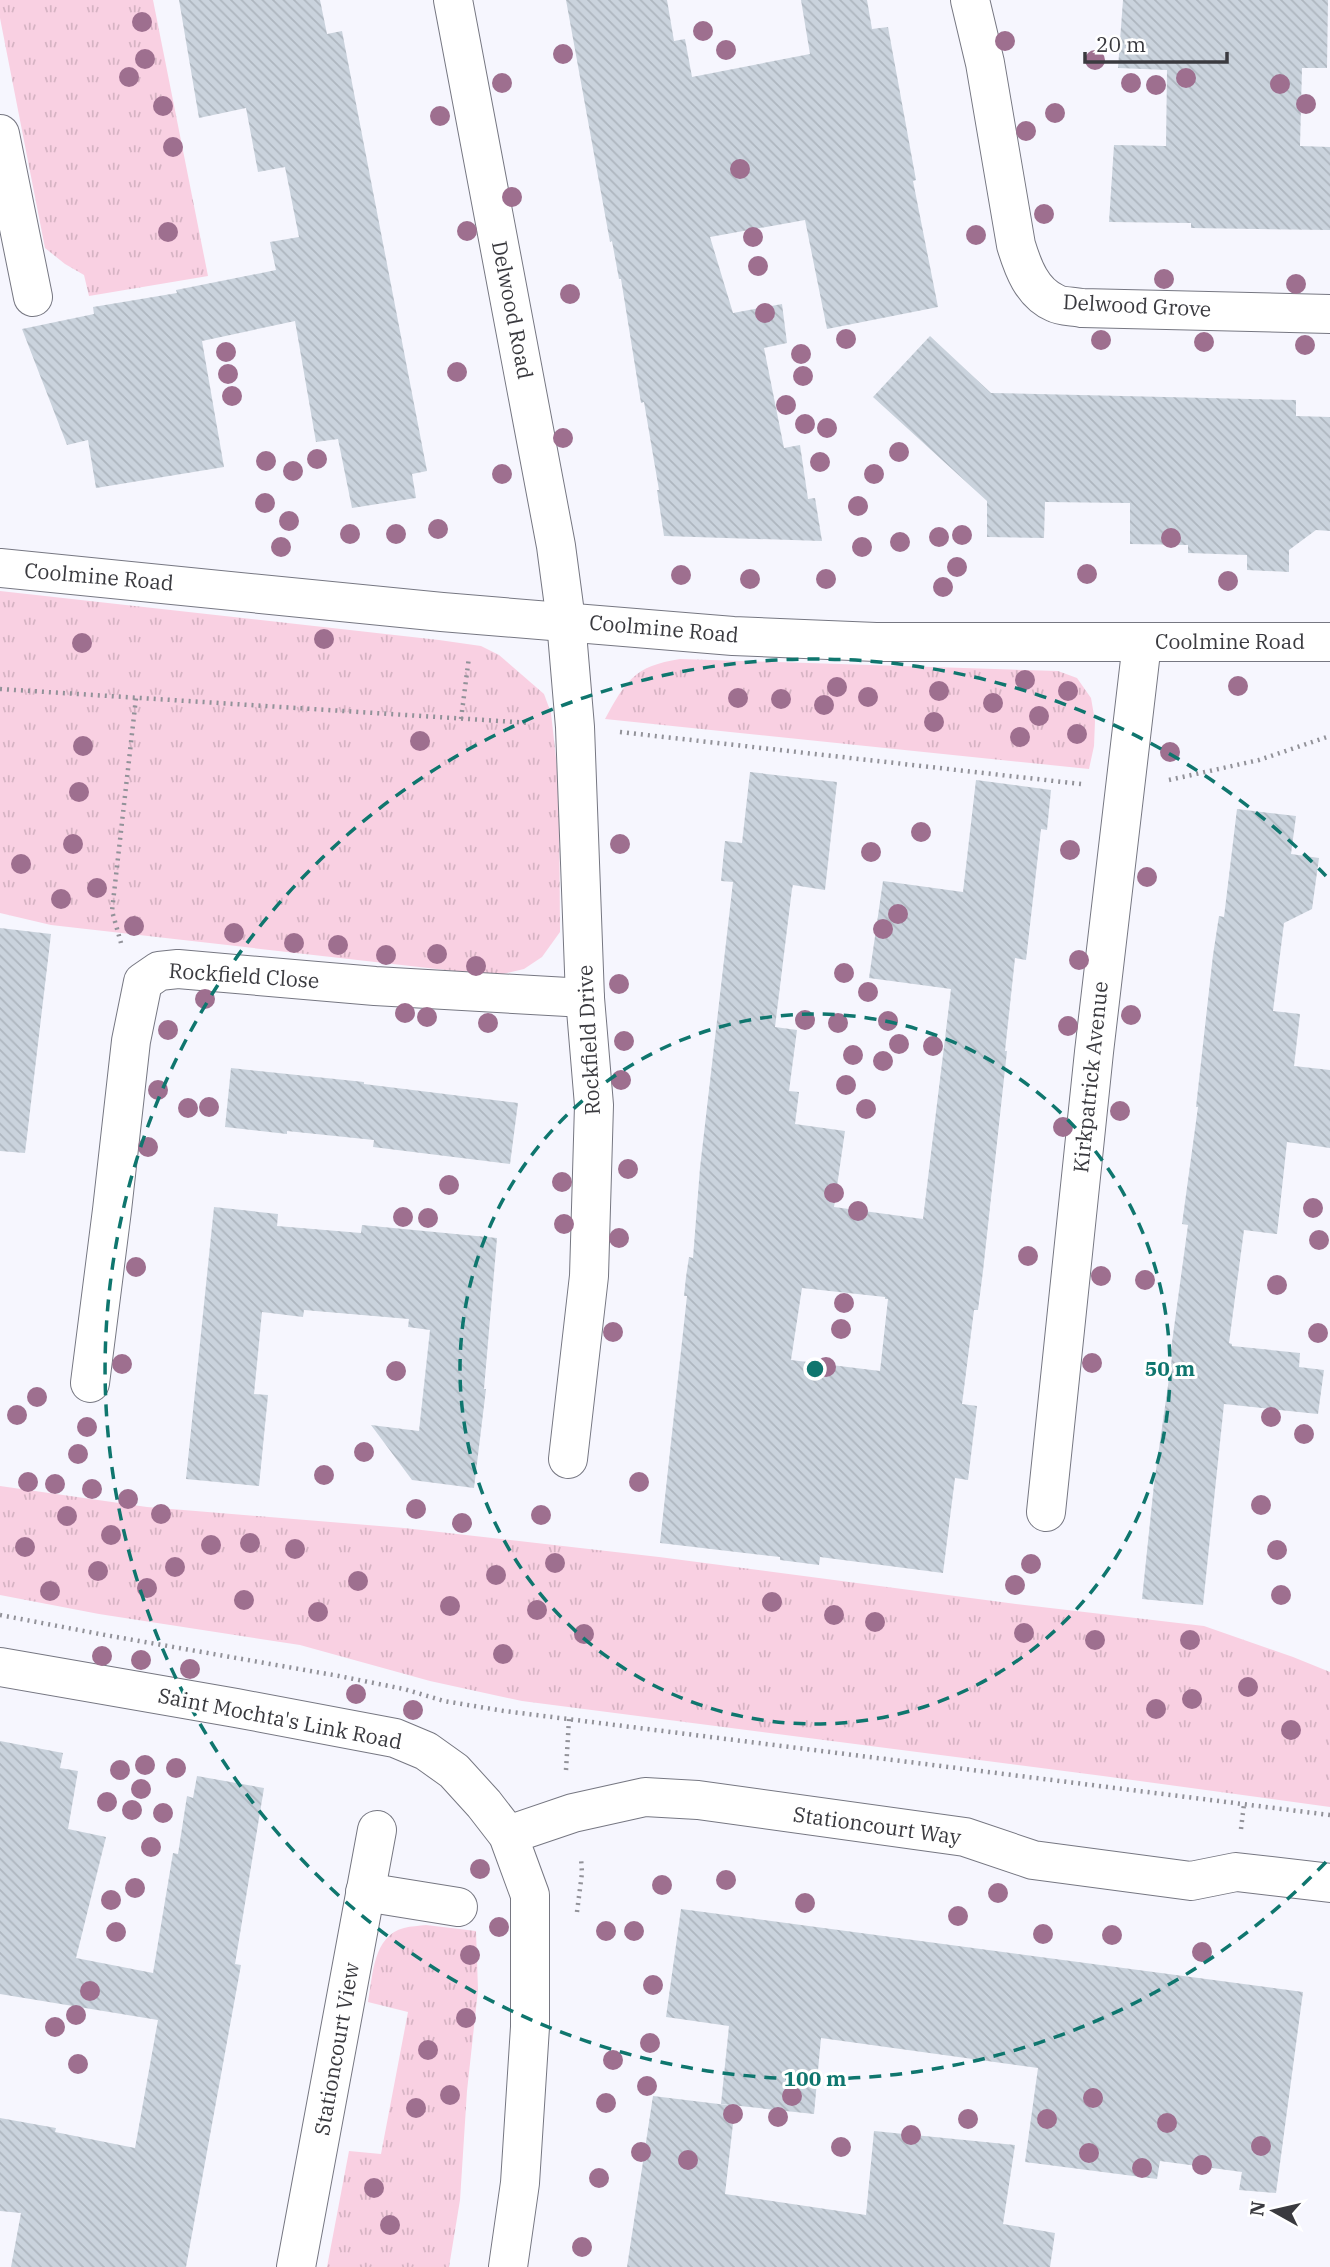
<svg xmlns="http://www.w3.org/2000/svg" width="1330" height="2267" viewBox="0 0 1330 2267" font-family="'IBM Plex Serif',serif">
  <style>
    .grass { fill: url(#grass-tufts) }
    .building { fill: url(#building-back-hatch); fill-rule: evenodd }
    .lines { fill: none; stroke-linecap: round; stroke-linejoin: round }
    .minor-casing { stroke: #767782; stroke-width: 40 }
    .tertiary-casing { stroke: #767782; stroke-width: 40 }
    .path { stroke: #929299; stroke-width: 4.5; stroke-dasharray: 2 5; stroke-linecap: butt }
    .minor { stroke: #fff; stroke-width: 38 }
    .tertiary { stroke: #fff; stroke-width: 38 }
    .tree { fill: #9e6f8f }
    .ring { fill: none; stroke: #0f766e; stroke-width: 3.5; stroke-dasharray: 12 9 }
    .labels { text-anchor: middle; stroke-width: 6; stroke-linejoin: round; paint-order: stroke }
    .street-label { font-size: 21px; fill: #3a3a3f; stroke: #fff }
    .centre { fill: #0f766e; stroke: #fff; stroke-width: 3.5 }
    .ring-label { font-size: 21px; text-anchor: middle; font-weight: bold; fill: #0f766e; stroke: #fff; stroke-width: 6; stroke-linejoin: round; paint-order: stroke }
  </style>
  <defs>
    <pattern id="grass-tufts" width="24" height="20" patternUnits="userSpaceOnUse" patternTransform="scale(1.75)"><rect width="24" height="20" fill="#f9d0e2"/><path d="M3 7l-1-3M5 7V3M7 7l1-3M15 17l-1-3M17 17v-4M19 17l1-3" fill="none" stroke="#d6b3c3"/></pattern>
    <pattern id="building-back-hatch" width="6" height="6" patternUnits="userSpaceOnUse" patternTransform="scale(1.75)"><rect width="6" height="6" fill="#cad3dd"/><path d="M-1 5l2 2M0 0l6 6M5-1l2 2" fill="none" stroke="#aeb6bf"/></pattern>
  </defs>
  <rect width="100%" height="100%" fill="#f6f6fe"/>
  <!-- grass -->
  <g class="grass">
    <polygon points="0,0 153,0 208,276 89,296 84,275 65,264 45,248 0,18"/>
    <polygon points="0,591 439,640 481,646 499,655 544,694 551,713 559,785 560,932 542,957 524,969 503,974 481,974 51,925 0,913"/>
    <path d="M680,659L1058,671L1077,678L1091,698L1095,721L1094,746L1089,769L605,719C626,681 634,666 680,659Z"/>
    <polygon points="0,1486 147,1507 404,1528 659,1557 1016,1604 1204,1626 1293,1657 1330,1672 1330,1807 1103,1776 522,1701 430,1681 300,1645 99,1614 0,1595"/>
    <path d="M426,1925L476,1931L478,1990L467,2091L460,2200L449,2267H327L349,2151L381,2154L408,2012L368,2002C373,1975 373,1936 404,1928C411,1926 419,1926 426,1925Z"/>
  </g>
  <!-- building -->
  <g class="building">
    <polygon points="179,0 320,0 327,34 342,31 427,471 412,474 416,498 352,508 338,439 316,442 295,321 202,341 224,467 96,488 88,440 67,445 22,329 94,314 93,307 177,293 176,290 276,270 270,242 299,237 285,167 258,172 246,108 199,118"/>
    <polygon points="566,0 667,0 674,41 685,39 692,77 810,54 801,0 867,0 872,29 888,27 916,180 913,181 938,307 827,329 805,220 710,237 733,313 782,304 787,343 764,348 784,448 800,445 808,499 815,498 822,541 664,536 657,490 659,490 644,402 641,403 621,279 619,279 612,241 610,242"/>
    <polygon points="1123,0 1328,0 1327,68 1302,68 1300,146 1330,147 1330,230 1191,228 1191,223 1109,222 1114,145 1166,146 1167,70 1118,68"/>
    <polygon points="930,336 991,393 1296,400 1296,416 1330,417 1330,531 1316,530 1289,550 1289,572 1247,570 1247,555 1188,553 1188,545 1130,544 1130,503 1045,502 1044,538 987,537 987,501 873,397"/>
    <path d="M750,772L837,782L825,890L793,885L792,889L775,1027L797,1030L789,1091L799,1092L795,1124L845,1131L834,1207L923,1219L951,989L869,978L883,881L963,892L976,780L1051,790L1047,830L1041,829L1026,960L1015,958L1005,1051H1007L983,1271L978,1310H974L962,1404L977,1406L968,1480L955,1478L943,1573L820,1557L819,1565L780,1560V1557L660,1543L687,1296H684L686,1277L689,1257L693,1258L700,1168L733,882L721,881L725,841L742,843ZM802,1288L885,1297V1299H888L880,1371L791,1360Z"/>
    <polygon points="1237,809 1296,816 1291,854 1319,858 1312,909 1284,923 1273,1011 1300,1014 1294,1066 1330,1070 1330,1148 1287,1142 1277,1234 1244,1230 1229,1343 1232,1344 1232,1346 1300,1353 1299,1367 1324,1370 1318,1414 1224,1404 1203,1605 1142,1599 1154,1484 1172,1357 1170,1357 1188,1225 1182,1224 1198,1107 1196,1107 1213,955 1219,916 1224,917"/>
    <polygon points="0,928 51,934 25,1153 0,1151"/>
    <polygon points="231,1068 364,1082 364,1084 518,1103 510,1164 373,1147 374,1140 287,1131 287,1134 225,1127"/>
    <polygon points="214,1207 278,1214 277,1226 361,1233 362,1225 497,1238 484,1389 486,1389 474,1488 412,1480 371,1425 419,1431 430,1330 408,1327 409,1319 304,1310 303,1317 262,1312 254,1394 268,1395 259,1486 186,1479"/>
    <polygon points="0,1741 63,1753 60,1768 78,1771 68,1829 106,1837 76,1958 153,1973 173,1853 178,1854 187,1796 193,1798 197,1776 264,1788 235,1964 241,1965 186,2267 11,2267 21,2213 0,2211 0,2118 56,2128 55,2132 135,2148 158,2020 0,1994"/>
    <polygon points="681,1909 1303,1992 1276,2193 1239,2190 1242,2172 1160,2161 1157,2179 1025,2162 1038,2068 821,2038 814,2114 721,2104 729,2026 666,2017"/>
    <polygon points="653,2096 735,2106 725,2194 866,2215 874,2131 1015,2145 1003,2224 1055,2233 1050,2267 627,2267"/>
  </g>
  <g class="lines">
    <!-- minor casing -->
    <g class="minor-casing">
      <g id="minor">
        <polyline points="453,0 556,546 566,621 575,727 585,998 594,1105 589,1276 568,1459"/>
        <path d="M970,0L985,63L1016,245C1023,268 1032,293 1055,303C1062,307 1074,306 1082,308L1330,314"/>
        <polyline points="0,134 33,297"/>
        <polyline points="90,1383 112,1210 131,1041 143,982 159,971 178,969 375,986 585,998"/>
        <polyline points="1046,1512 1094,1052 1142,643"/>
        <polyline points="0,1667 236,1708 395,1738 426,1751 454,1771 484,1804 508,1835 530,1895 530,2027 520,2183 508,2267"/>
        <polyline points="508,1835 573,1813 645,1797 698,1800 965,1837 1033,1860 1191,1881 1236,1872 1330,1883"/>
        <polyline points="365,1892 458,1907"/>
        <polyline points="296,2267 377,1830"/>
      </g>
    </g>
    <!-- tertiary casing -->
    <g class="tertiary-casing">
      <polyline id="tertiary" points="0,568 442,612 733,636 876,642 1330,642"/>
    </g>
    <!-- path -->
    <g class="path">
      <polyline points="0,689 531,723"/>
      <polyline points="461,719 469,657"/>
      <polyline points="620,732 1081,784"/>
      <polyline points="1169,780 1259,760 1330,736"/>
      <polyline points="121,943 112,911 136,698"/>
      <polyline points="0,1615 105,1635 339,1676 404,1689 444,1701 504,1711 1330,1815"/>
      <polyline points="566,1770 569,1719"/>
      <polyline points="1241,1829 1244,1804"/>
      <polyline points="577,1912 582,1873 581,1858"/>
    </g>
    <!-- minor -->
    <use href="#minor" class="minor"/>
    <!-- tertiary -->
    <use href="#tertiary" class="tertiary"/>
  </g>
  <!-- trees -->
  <g class="tree">
    <circle cx="142" cy="22" r="10"/>
    <circle cx="703" cy="31" r="10"/>
    <circle cx="1005" cy="41" r="10"/>
    <circle cx="726" cy="50" r="10"/>
    <circle cx="563" cy="54" r="10"/>
    <circle cx="145" cy="59" r="10"/>
    <circle cx="1095" cy="60" r="10"/>
    <circle cx="129" cy="77" r="10"/>
    <circle cx="1186" cy="78" r="10"/>
    <circle cx="502" cy="83" r="10"/>
    <circle cx="1131" cy="83" r="10"/>
    <circle cx="1280" cy="84" r="10"/>
    <circle cx="1156" cy="85" r="10"/>
    <circle cx="1306" cy="104" r="10"/>
    <circle cx="163" cy="106" r="10"/>
    <circle cx="1055" cy="113" r="10"/>
    <circle cx="440" cy="116" r="10"/>
    <circle cx="1026" cy="131" r="10"/>
    <circle cx="173" cy="147" r="10"/>
    <circle cx="740" cy="169" r="10"/>
    <circle cx="512" cy="197" r="10"/>
    <circle cx="1044" cy="214" r="10"/>
    <circle cx="467" cy="231" r="10"/>
    <circle cx="168" cy="232" r="10"/>
    <circle cx="976" cy="235" r="10"/>
    <circle cx="753" cy="237" r="10"/>
    <circle cx="758" cy="266" r="10"/>
    <circle cx="1164" cy="279" r="10"/>
    <circle cx="1296" cy="284" r="10"/>
    <circle cx="570" cy="294" r="10"/>
    <circle cx="765" cy="313" r="10"/>
    <circle cx="846" cy="339" r="10"/>
    <circle cx="1101" cy="340" r="10"/>
    <circle cx="1204" cy="342" r="10"/>
    <circle cx="1305" cy="345" r="10"/>
    <circle cx="226" cy="352" r="10"/>
    <circle cx="801" cy="354" r="10"/>
    <circle cx="457" cy="372" r="10"/>
    <circle cx="228" cy="374" r="10"/>
    <circle cx="803" cy="376" r="10"/>
    <circle cx="232" cy="396" r="10"/>
    <circle cx="786" cy="405" r="10"/>
    <circle cx="805" cy="424" r="10"/>
    <circle cx="827" cy="428" r="10"/>
    <circle cx="563" cy="438" r="10"/>
    <circle cx="899" cy="452" r="10"/>
    <circle cx="317" cy="459" r="10"/>
    <circle cx="266" cy="461" r="10"/>
    <circle cx="820" cy="462" r="10"/>
    <circle cx="293" cy="471" r="10"/>
    <circle cx="502" cy="474" r="10"/>
    <circle cx="874" cy="474" r="10"/>
    <circle cx="265" cy="503" r="10"/>
    <circle cx="858" cy="506" r="10"/>
    <circle cx="289" cy="521" r="10"/>
    <circle cx="438" cy="529" r="10"/>
    <circle cx="350" cy="534" r="10"/>
    <circle cx="396" cy="534" r="10"/>
    <circle cx="962" cy="535" r="10"/>
    <circle cx="939" cy="537" r="10"/>
    <circle cx="1171" cy="538" r="10"/>
    <circle cx="900" cy="542" r="10"/>
    <circle cx="281" cy="547" r="10"/>
    <circle cx="862" cy="547" r="10"/>
    <circle cx="957" cy="567" r="10"/>
    <circle cx="1087" cy="574" r="10"/>
    <circle cx="681" cy="575" r="10"/>
    <circle cx="750" cy="579" r="10"/>
    <circle cx="826" cy="579" r="10"/>
    <circle cx="1228" cy="581" r="10"/>
    <circle cx="943" cy="587" r="10"/>
    <circle cx="324" cy="639" r="10"/>
    <circle cx="82" cy="643" r="10"/>
    <circle cx="1025" cy="680" r="10"/>
    <circle cx="1238" cy="686" r="10"/>
    <circle cx="837" cy="687" r="10"/>
    <circle cx="939" cy="691" r="10"/>
    <circle cx="1068" cy="691" r="10"/>
    <circle cx="868" cy="697" r="10"/>
    <circle cx="738" cy="698" r="10"/>
    <circle cx="781" cy="699" r="10"/>
    <circle cx="993" cy="703" r="10"/>
    <circle cx="824" cy="705" r="10"/>
    <circle cx="1039" cy="716" r="10"/>
    <circle cx="934" cy="722" r="10"/>
    <circle cx="1077" cy="734" r="10"/>
    <circle cx="1020" cy="737" r="10"/>
    <circle cx="420" cy="741" r="10"/>
    <circle cx="83" cy="746" r="10"/>
    <circle cx="1170" cy="752" r="10"/>
    <circle cx="79" cy="792" r="10"/>
    <circle cx="921" cy="832" r="10"/>
    <circle cx="73" cy="844" r="10"/>
    <circle cx="620" cy="844" r="10"/>
    <circle cx="1070" cy="850" r="10"/>
    <circle cx="871" cy="852" r="10"/>
    <circle cx="21" cy="864" r="10"/>
    <circle cx="1147" cy="877" r="10"/>
    <circle cx="97" cy="888" r="10"/>
    <circle cx="61" cy="899" r="10"/>
    <circle cx="898" cy="914" r="10"/>
    <circle cx="134" cy="926" r="10"/>
    <circle cx="883" cy="929" r="10"/>
    <circle cx="234" cy="933" r="10"/>
    <circle cx="294" cy="943" r="10"/>
    <circle cx="338" cy="945" r="10"/>
    <circle cx="437" cy="954" r="10"/>
    <circle cx="386" cy="955" r="10"/>
    <circle cx="1079" cy="960" r="10"/>
    <circle cx="476" cy="966" r="10"/>
    <circle cx="844" cy="973" r="10"/>
    <circle cx="619" cy="984" r="10"/>
    <circle cx="868" cy="992" r="10"/>
    <circle cx="205" cy="999" r="10"/>
    <circle cx="405" cy="1013" r="10"/>
    <circle cx="1131" cy="1015" r="10"/>
    <circle cx="427" cy="1017" r="10"/>
    <circle cx="805" cy="1020" r="10"/>
    <circle cx="888" cy="1021" r="10"/>
    <circle cx="488" cy="1023" r="10"/>
    <circle cx="838" cy="1023" r="10"/>
    <circle cx="1068" cy="1026" r="10"/>
    <circle cx="168" cy="1030" r="10"/>
    <circle cx="624" cy="1041" r="10"/>
    <circle cx="899" cy="1044" r="10"/>
    <circle cx="933" cy="1046" r="10"/>
    <circle cx="853" cy="1055" r="10"/>
    <circle cx="883" cy="1061" r="10"/>
    <circle cx="621" cy="1080" r="10"/>
    <circle cx="846" cy="1085" r="10"/>
    <circle cx="158" cy="1090" r="10"/>
    <circle cx="209" cy="1107" r="10"/>
    <circle cx="188" cy="1108" r="10"/>
    <circle cx="866" cy="1109" r="10"/>
    <circle cx="1120" cy="1111" r="10"/>
    <circle cx="1063" cy="1127" r="10"/>
    <circle cx="148" cy="1147" r="10"/>
    <circle cx="628" cy="1169" r="10"/>
    <circle cx="562" cy="1182" r="10"/>
    <circle cx="449" cy="1185" r="10"/>
    <circle cx="834" cy="1193" r="10"/>
    <circle cx="1313" cy="1208" r="10"/>
    <circle cx="858" cy="1211" r="10"/>
    <circle cx="403" cy="1217" r="10"/>
    <circle cx="428" cy="1218" r="10"/>
    <circle cx="564" cy="1224" r="10"/>
    <circle cx="619" cy="1238" r="10"/>
    <circle cx="1319" cy="1240" r="10"/>
    <circle cx="1028" cy="1256" r="10"/>
    <circle cx="136" cy="1267" r="10"/>
    <circle cx="1101" cy="1276" r="10"/>
    <circle cx="1145" cy="1280" r="10"/>
    <circle cx="1277" cy="1285" r="10"/>
    <circle cx="844" cy="1303" r="10"/>
    <circle cx="841" cy="1329" r="10"/>
    <circle cx="613" cy="1332" r="10"/>
    <circle cx="1318" cy="1333" r="10"/>
    <circle cx="1092" cy="1363" r="10"/>
    <circle cx="122" cy="1364" r="10"/>
    <circle cx="826" cy="1367" r="10"/>
    <circle cx="396" cy="1371" r="10"/>
    <circle cx="37" cy="1397" r="10"/>
    <circle cx="17" cy="1415" r="10"/>
    <circle cx="1271" cy="1417" r="10"/>
    <circle cx="87" cy="1427" r="10"/>
    <circle cx="1304" cy="1434" r="10"/>
    <circle cx="364" cy="1452" r="10"/>
    <circle cx="78" cy="1454" r="10"/>
    <circle cx="324" cy="1475" r="10"/>
    <circle cx="28" cy="1482" r="10"/>
    <circle cx="639" cy="1482" r="10"/>
    <circle cx="55" cy="1484" r="10"/>
    <circle cx="92" cy="1489" r="10"/>
    <circle cx="128" cy="1499" r="10"/>
    <circle cx="1261" cy="1505" r="10"/>
    <circle cx="416" cy="1509" r="10"/>
    <circle cx="161" cy="1514" r="10"/>
    <circle cx="541" cy="1515" r="10"/>
    <circle cx="67" cy="1516" r="10"/>
    <circle cx="462" cy="1523" r="10"/>
    <circle cx="111" cy="1535" r="10"/>
    <circle cx="250" cy="1543" r="10"/>
    <circle cx="211" cy="1545" r="10"/>
    <circle cx="25" cy="1547" r="10"/>
    <circle cx="295" cy="1549" r="10"/>
    <circle cx="1277" cy="1550" r="10"/>
    <circle cx="555" cy="1563" r="10"/>
    <circle cx="1031" cy="1564" r="10"/>
    <circle cx="175" cy="1567" r="10"/>
    <circle cx="98" cy="1571" r="10"/>
    <circle cx="496" cy="1575" r="10"/>
    <circle cx="358" cy="1581" r="10"/>
    <circle cx="1015" cy="1585" r="10"/>
    <circle cx="147" cy="1588" r="10"/>
    <circle cx="50" cy="1591" r="10"/>
    <circle cx="1281" cy="1595" r="10"/>
    <circle cx="244" cy="1600" r="10"/>
    <circle cx="772" cy="1602" r="10"/>
    <circle cx="450" cy="1606" r="10"/>
    <circle cx="537" cy="1610" r="10"/>
    <circle cx="318" cy="1612" r="10"/>
    <circle cx="834" cy="1615" r="10"/>
    <circle cx="875" cy="1622" r="10"/>
    <circle cx="1024" cy="1633" r="10"/>
    <circle cx="584" cy="1634" r="10"/>
    <circle cx="1095" cy="1640" r="10"/>
    <circle cx="1190" cy="1640" r="10"/>
    <circle cx="503" cy="1654" r="10"/>
    <circle cx="102" cy="1656" r="10"/>
    <circle cx="141" cy="1660" r="10"/>
    <circle cx="190" cy="1669" r="10"/>
    <circle cx="1248" cy="1687" r="10"/>
    <circle cx="356" cy="1694" r="10"/>
    <circle cx="1192" cy="1699" r="10"/>
    <circle cx="1156" cy="1709" r="10"/>
    <circle cx="413" cy="1710" r="10"/>
    <circle cx="1291" cy="1730" r="10"/>
    <circle cx="145" cy="1765" r="10"/>
    <circle cx="176" cy="1768" r="10"/>
    <circle cx="120" cy="1770" r="10"/>
    <circle cx="141" cy="1789" r="10"/>
    <circle cx="107" cy="1802" r="10"/>
    <circle cx="132" cy="1810" r="10"/>
    <circle cx="163" cy="1813" r="10"/>
    <circle cx="151" cy="1847" r="10"/>
    <circle cx="480" cy="1869" r="10"/>
    <circle cx="726" cy="1880" r="10"/>
    <circle cx="662" cy="1885" r="10"/>
    <circle cx="135" cy="1888" r="10"/>
    <circle cx="998" cy="1893" r="10"/>
    <circle cx="111" cy="1900" r="10"/>
    <circle cx="805" cy="1903" r="10"/>
    <circle cx="958" cy="1916" r="10"/>
    <circle cx="499" cy="1927" r="10"/>
    <circle cx="606" cy="1931" r="10"/>
    <circle cx="634" cy="1931" r="10"/>
    <circle cx="116" cy="1932" r="10"/>
    <circle cx="1043" cy="1934" r="10"/>
    <circle cx="1112" cy="1935" r="10"/>
    <circle cx="1202" cy="1952" r="10"/>
    <circle cx="470" cy="1955" r="10"/>
    <circle cx="653" cy="1985" r="10"/>
    <circle cx="90" cy="1991" r="10"/>
    <circle cx="76" cy="2015" r="10"/>
    <circle cx="466" cy="2018" r="10"/>
    <circle cx="55" cy="2027" r="10"/>
    <circle cx="650" cy="2043" r="10"/>
    <circle cx="428" cy="2050" r="10"/>
    <circle cx="613" cy="2060" r="10"/>
    <circle cx="78" cy="2064" r="10"/>
    <circle cx="647" cy="2086" r="10"/>
    <circle cx="450" cy="2095" r="10"/>
    <circle cx="792" cy="2096" r="10"/>
    <circle cx="1093" cy="2098" r="10"/>
    <circle cx="606" cy="2103" r="10"/>
    <circle cx="416" cy="2108" r="10"/>
    <circle cx="733" cy="2114" r="10"/>
    <circle cx="778" cy="2117" r="10"/>
    <circle cx="968" cy="2119" r="10"/>
    <circle cx="1047" cy="2119" r="10"/>
    <circle cx="1167" cy="2123" r="10"/>
    <circle cx="911" cy="2135" r="10"/>
    <circle cx="1261" cy="2146" r="10"/>
    <circle cx="841" cy="2147" r="10"/>
    <circle cx="641" cy="2152" r="10"/>
    <circle cx="1089" cy="2153" r="10"/>
    <circle cx="688" cy="2160" r="10"/>
    <circle cx="1202" cy="2165" r="10"/>
    <circle cx="1142" cy="2168" r="10"/>
    <circle cx="599" cy="2178" r="10"/>
    <circle cx="374" cy="2188" r="10"/>
    <circle cx="390" cy="2225" r="10"/>
    <circle cx="582" cy="2247" r="10"/>
  </g>
  <!-- distance rings -->
  <g class="ring">
    <circle cx="815" cy="1369" r="355"/>
    <path d="M1326 1862A710 710 0 1 1 1326 876"/>
  </g>
  <g class="labels">
    <!-- street labels -->
    <g class="street-label">
      <text transform="translate(1137 306) rotate(3)" y="7">Delwood Grove</text>
      <text transform="translate(512 310) rotate(79)" y="7">Delwood Road</text>
      <text transform="translate(99 577) rotate(5)" y="7">Coolmine Road</text>
      <text transform="translate(664 629) rotate(5)" y="7">Coolmine Road</text>
      <text x="1230" y="649">Coolmine Road</text>
      <text transform="translate(244 976) rotate(4)" y="7">Rockfield Close</text>
      <text transform="translate(589 1040) rotate(-93)" y="7">Rockfield Drive</text>
      <text transform="translate(1091 1077) rotate(-84)" y="7">Kirkpatrick Avenue</text>
      <text transform="translate(280 1719) rotate(11)" y="7">Saint Mochta's Link Road</text>
      <text transform="translate(877 1826) rotate(8)" y="7">Stationcourt Way</text>
      <text transform="translate(337 2049) rotate(-80)" y="7">Stationcourt View</text>
    </g>
  </g>
  <circle cx="815" cy="1369" r="10" class="centre"/>
  <g class="ring-label">
    <text x="1170" y="1376">50 m</text>
    <text x="815" y="2086">100 m</text>
  </g>
  <!-- north arrow -->
  <g transform="translate(1274 2211) rotate(278)" stroke="#ffffff" stroke-width="5" paint-order="stroke">
  <path d="M0-5L12 26L0 18L-12 26Z" fill="#3a3a3f"/>
  <text y="-10" font-size="19" font-weight="bold" text-anchor="middle" fill="#3a3a3f">N</text>
  </g>
  <!-- scale -->
  <path d="M1085 52v10h142v-10" fill="none" stroke="#3a3a3f" stroke-width="3.5"/>
  <text x="1096" y="52" font-size="21" fill="#3a3a3f" stroke="#ffffff" stroke-width="5" paint-order="stroke">20 m</text>
</svg>
